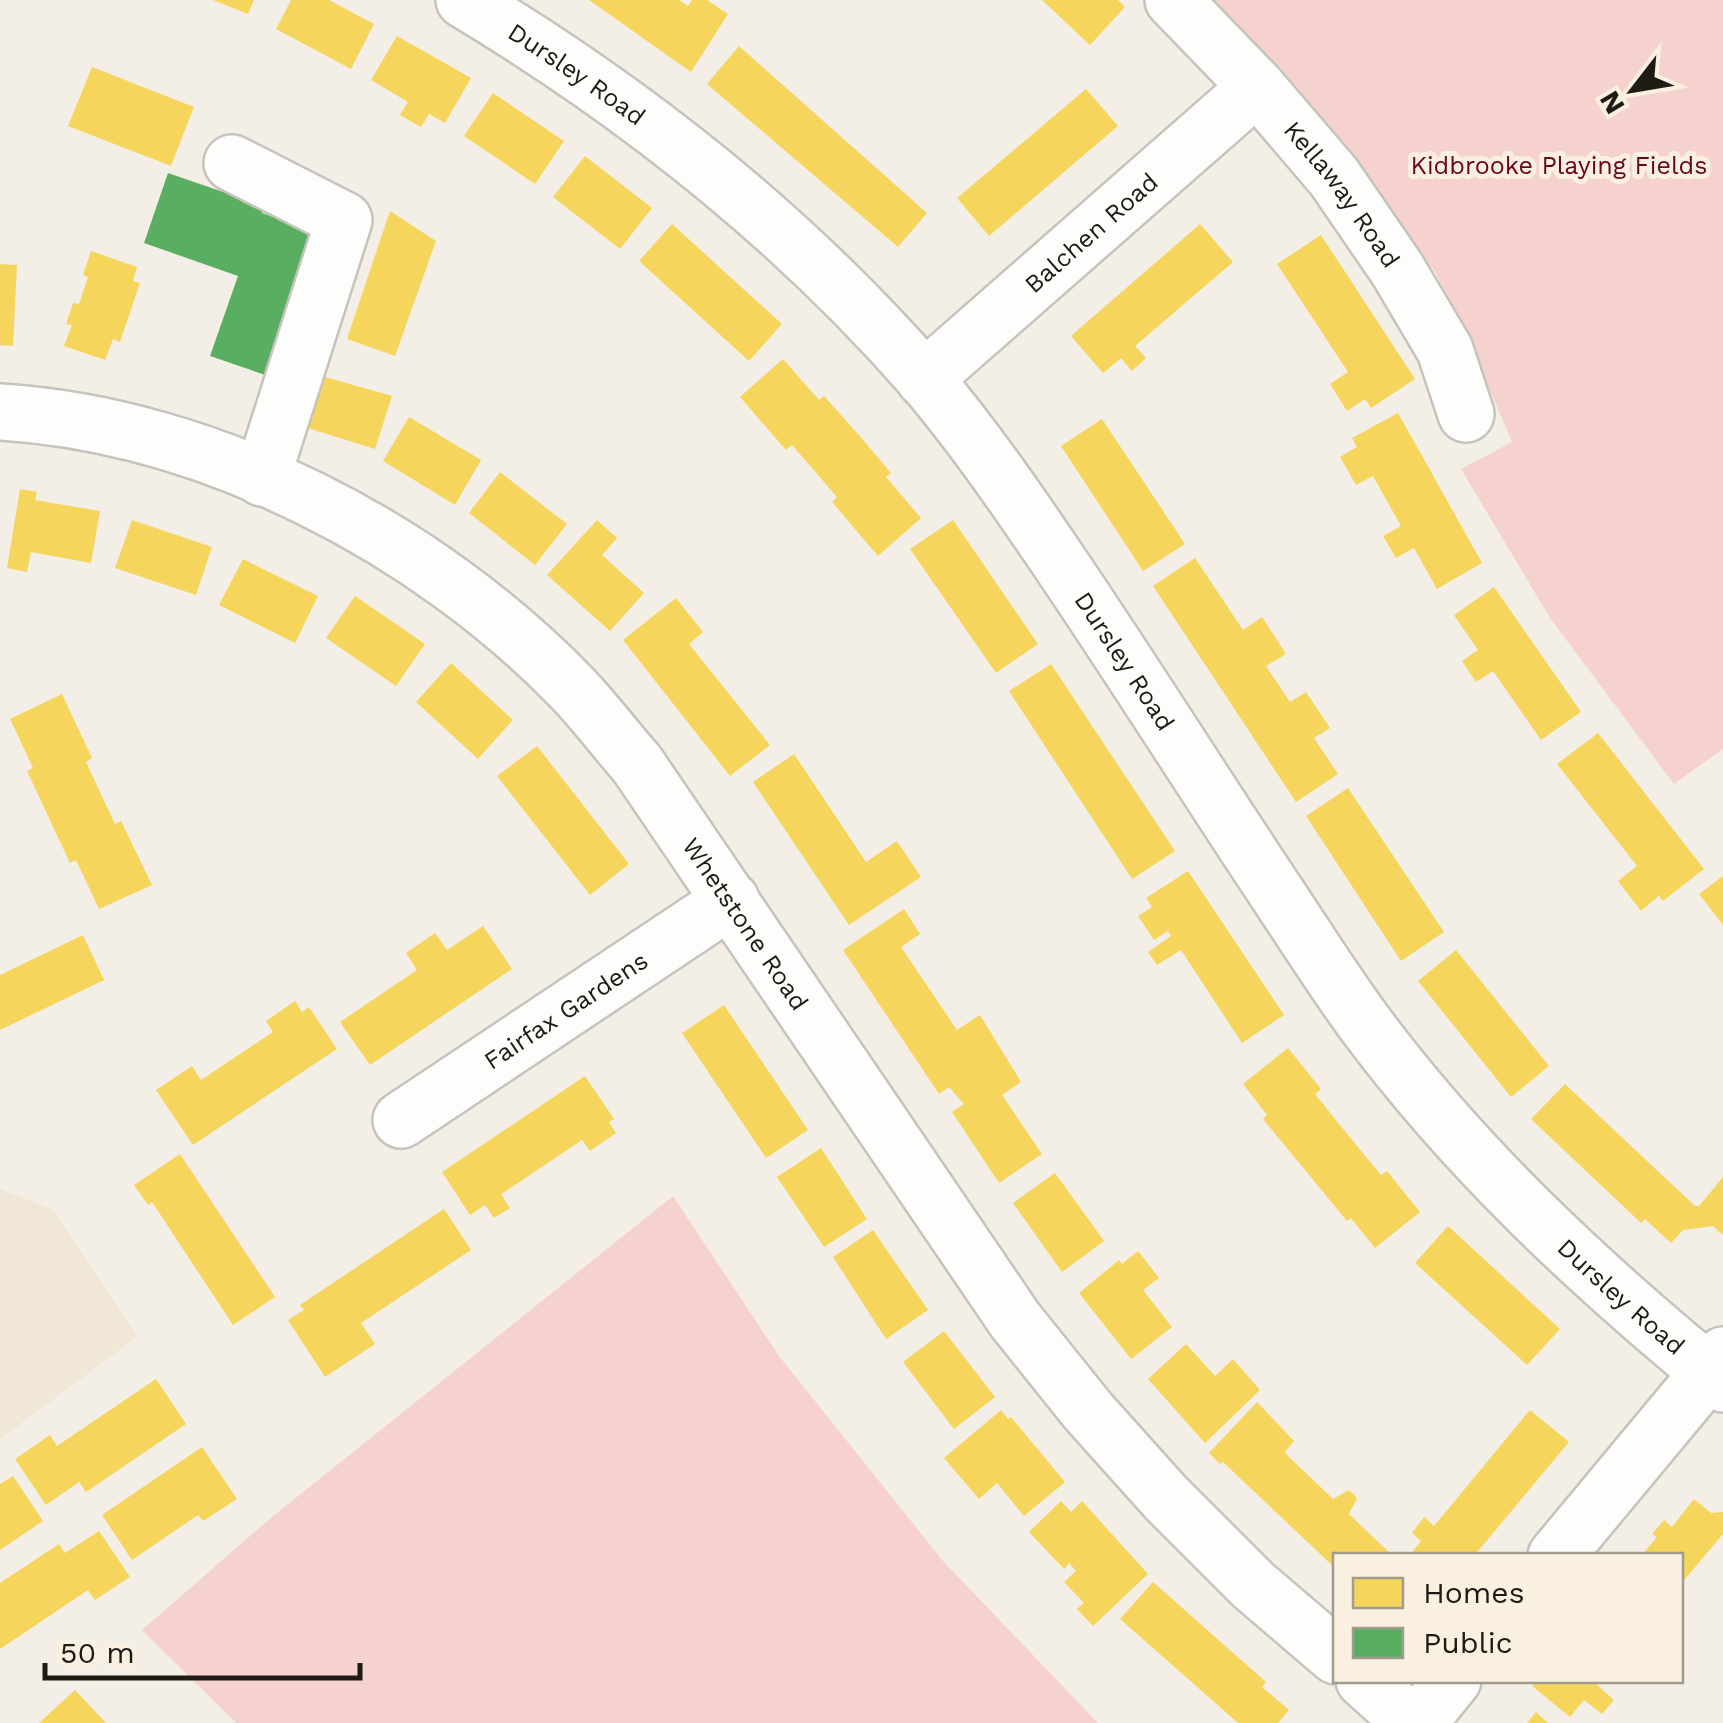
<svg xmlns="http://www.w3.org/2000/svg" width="1723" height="1723" viewBox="0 0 1723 1723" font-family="'Work Sans',sans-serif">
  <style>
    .built { fill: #f1e7d6 }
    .green { fill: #f6d2cf }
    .homes { fill: #f6d55c }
    .public { fill: #5aae61 }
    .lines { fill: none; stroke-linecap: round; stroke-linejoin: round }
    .minor-casing { stroke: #c6c2bc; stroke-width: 60 }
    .minor { stroke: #fdfdfb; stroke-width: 55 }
    .labels { text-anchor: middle; stroke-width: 10; stroke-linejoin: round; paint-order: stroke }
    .street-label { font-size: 25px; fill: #1e1b15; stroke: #faf0e0 }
    .park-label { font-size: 25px; fill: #69031e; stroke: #faf0e0 }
  </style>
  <rect width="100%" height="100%" fill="#f4efe6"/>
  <!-- built -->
  <polygon class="built" points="0,1189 54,1210 138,1336 0,1439"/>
  <!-- green -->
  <g class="green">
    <polygon points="1194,0 1723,0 1723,749 1674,784 1550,618 1461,469 1512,442 1460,320 1434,270"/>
    <polygon points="673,1196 779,1356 943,1561 1098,1723 236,1723 142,1630 273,1516"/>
  </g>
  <!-- homes -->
  <g class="homes">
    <polygon points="213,0 254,0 248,14"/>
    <polygon points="291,0 329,0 374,24 351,69 276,29"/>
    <polygon points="589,0 679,0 688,6 692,0 707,0 728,14 691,72"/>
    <polygon points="1042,0 1118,0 1125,7 1090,45"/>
    <polygon points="397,36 471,78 445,123 429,114 421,127 400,115 408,102 371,80"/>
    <polygon points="739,46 927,213 898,247 707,84"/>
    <polygon points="92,67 194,107 171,166 68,126"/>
    <polygon points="1086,89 1118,126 989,236 957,198"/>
    <polygon points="493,93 564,141 535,184 464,136"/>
    <polygon points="585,156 652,208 620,249 553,197"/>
    <polygon points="390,211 436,241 395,356 347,339"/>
    <polygon points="672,224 782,324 749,361 639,261"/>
    <polygon points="1200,224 1233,262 1135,346 1146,358 1132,371 1121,358 1103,373 1071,336"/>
    <polygon points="1321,235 1415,379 1371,408 1365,399 1347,411 1330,384 1348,372 1277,264"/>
    <polygon points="91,251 137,267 133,281 140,283 120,342 113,339 105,360 64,346 72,325 66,324 73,303 79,304 88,277 83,275"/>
    <polygon points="0,264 17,265 13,346 0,345"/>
    <polygon points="783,359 819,400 824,396 858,434 891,473 886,477 921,518 878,556 832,502 837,497 792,445 786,450 740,397"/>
    <polygon points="315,374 392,396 375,449 298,425"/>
    <polygon points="1398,413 1482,563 1437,589 1414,548 1396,558 1383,536 1401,526 1373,476 1356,485 1340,457 1357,447 1352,438"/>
    <polygon points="409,417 481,460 455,505 383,461"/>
    <polygon points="1102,419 1185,544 1143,571 1061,446"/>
    <polygon points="500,472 567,524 535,565 469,513"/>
    <polygon points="20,489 37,492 35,500 100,511 91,563 31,552 27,572 7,568"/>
    <polygon points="132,520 212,547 196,595 115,568"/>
    <polygon points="597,520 617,538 602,555 644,593 610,631 547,575"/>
    <polygon points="953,520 1038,644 996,673 910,549"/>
    <polygon points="1195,558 1243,630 1262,617 1286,654 1266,666 1290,702 1306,692 1330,728 1314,738 1338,774 1296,802 1153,586"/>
    <polygon points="243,559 318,596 295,643 219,605"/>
    <polygon points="1494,587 1581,712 1541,740 1493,671 1476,682 1462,661 1478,650 1454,615"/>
    <polygon points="355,596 425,644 396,686 326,638"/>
    <polygon points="676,598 703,632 689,644 770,745 730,776 623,640"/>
    <polygon points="451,663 513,720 478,759 416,702"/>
    <polygon points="1051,664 1175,851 1132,879 1009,691"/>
    <polygon points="62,694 92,758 86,762 115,824 121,821 152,885 99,909 76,860 70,863 27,771 33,768 10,719"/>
    <polygon points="1598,733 1704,869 1663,901 1659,896 1641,911 1618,881 1637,866 1557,764"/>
    <polygon points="537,746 629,864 590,895 497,776"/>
    <polygon points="794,754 866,862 897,841 921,877 849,925 753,782"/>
    <polygon points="1348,788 1444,932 1401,961 1306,816"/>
    <polygon points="1188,871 1284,1015 1242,1043 1181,950 1157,965 1148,952 1171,936 1168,931 1154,940 1138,916 1152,907 1146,898"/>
    <polygon points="1723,876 1723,925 1699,894"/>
    <polygon points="904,909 920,934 901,947 957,1030 980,1015 1021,1082 1002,1095 1042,1154 999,1183 952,1112 964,1104 949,1087 939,1094 843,950"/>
    <polygon points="483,926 512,969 370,1065 340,1022 417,970 406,953 435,933 447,950"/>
    <polygon points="83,935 104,980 0,1030 0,975"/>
    <polygon points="1456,950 1549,1066 1511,1097 1418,981"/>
    <polygon points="295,1001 302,1012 309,1007 337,1049 193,1145 156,1090 192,1066 201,1080 273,1032 266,1021"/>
    <polygon points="724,1005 808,1130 766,1158 682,1033"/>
    <polygon points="1288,1048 1321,1089 1315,1094 1348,1135 1381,1175 1387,1171 1420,1212 1375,1248 1351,1218 1347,1221 1263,1119 1267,1115 1243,1084"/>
    <polygon points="585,1076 614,1119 609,1122 616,1133 590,1151 582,1140 506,1191 501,1194 510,1208 494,1218 485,1205 470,1215 442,1172"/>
    <polygon points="1565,1084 1695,1206 1699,1206 1723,1177 1723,1235 1713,1226 1683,1230 1671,1243 1645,1219 1641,1223 1531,1119"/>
    <polygon points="821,1148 867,1219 824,1247 777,1177"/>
    <polygon points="180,1154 275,1297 233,1325 152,1202 148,1205 134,1185"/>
    <polygon points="1055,1173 1104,1241 1062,1272 1013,1203"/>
    <polygon points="444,1209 471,1250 361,1323 375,1344 325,1377 288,1320 304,1310 300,1305"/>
    <polygon points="1448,1226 1560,1329 1527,1365 1415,1263"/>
    <polygon points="873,1230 928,1310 886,1339 833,1257"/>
    <polygon points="1138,1251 1159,1278 1143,1290 1172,1327 1131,1359 1079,1293 1119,1260 1122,1264"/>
    <polygon points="944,1331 995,1397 954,1429 903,1362"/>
    <polygon points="1186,1344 1215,1376 1233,1359 1260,1390 1205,1443 1148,1379"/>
    <polygon points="156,1379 186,1424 86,1492 79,1482 46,1505 15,1459 50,1435 57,1446"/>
    <polygon points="1257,1402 1294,1441 1285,1452 1287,1455 1333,1499 1349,1490 1357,1498 1349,1514 1393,1556 1336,1556 1336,1569 1223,1462 1220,1464 1209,1453"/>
    <polygon points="1001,1410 1008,1419 1011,1417 1065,1482 1024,1516 997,1483 979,1499 944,1458"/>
    <polygon points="1530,1410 1569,1442 1474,1556 1409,1556 1421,1541 1412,1533 1424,1517 1434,1526"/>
    <polygon points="202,1447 237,1499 203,1521 198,1515 132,1560 102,1515"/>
    <polygon points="13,1476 43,1521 0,1550 0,1484"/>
    <polygon points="1694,1499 1711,1513 1723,1512 1723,1534 1680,1585 1680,1556 1641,1556 1657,1537 1652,1534 1664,1520 1672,1527"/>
    <polygon points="1061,1501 1071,1512 1082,1501 1148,1574 1093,1626 1077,1609 1084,1603 1064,1582 1076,1571 1069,1563 1064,1569 1029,1532"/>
    <polygon points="99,1531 130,1577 95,1600 88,1590 0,1649 0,1583 59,1544 65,1553"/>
    <polygon points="1153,1582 1266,1682 1262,1687 1289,1710 1278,1723 1238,1723 1120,1619"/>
    <polygon points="1536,1680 1601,1680 1597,1685 1614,1700 1602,1714 1584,1700 1570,1717 1532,1686"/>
    <polygon points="75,1690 106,1723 39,1723"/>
    <polygon points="1536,1712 1548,1723 1527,1723"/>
  </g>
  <!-- public -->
  <polygon class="public" points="168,173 264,206 262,213 321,233 271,377 210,356 238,276 144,243"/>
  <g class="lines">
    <!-- minor casing -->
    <g class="minor-casing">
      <g id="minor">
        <path id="s1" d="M464,0C634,102 793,228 924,378C975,438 1020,504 1064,569C1137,677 1206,787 1278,895C1306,937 1333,980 1363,1021C1464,1158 1591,1276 1723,1384"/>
        <path id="s2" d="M1173,0L1257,87L1334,177L1397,269L1445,350L1466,414"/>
        <polyline points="232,163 344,220 262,478"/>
        <path id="s3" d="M924,379L1257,87"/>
        <path id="s4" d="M0,412C210,425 427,538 572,688C595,712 615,739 637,764L1015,1320L1088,1411L1166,1498L1253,1585L1336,1656"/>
        <path id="s5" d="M401,1120L731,900"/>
        <polyline points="1556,1556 1723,1355"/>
        <polyline points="1364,1680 1412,1723"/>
        <polyline points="1418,1723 1453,1680"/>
      </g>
    </g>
    <!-- minor -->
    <use href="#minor" class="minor"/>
  </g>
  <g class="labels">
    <!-- street labels -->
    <g class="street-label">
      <text dy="9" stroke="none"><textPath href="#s1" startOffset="135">Dursley Road</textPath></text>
      <text dy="9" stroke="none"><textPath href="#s2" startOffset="258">Kellaway Road</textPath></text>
      <text dy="9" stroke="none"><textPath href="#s3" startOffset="222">Balchen Road</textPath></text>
      <text dy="9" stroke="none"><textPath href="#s1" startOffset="945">Dursley Road</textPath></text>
      <text dy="9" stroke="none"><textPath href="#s4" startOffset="942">Whetstone Road</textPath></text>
      <text dy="9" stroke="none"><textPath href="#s5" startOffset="198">Fairfax Gardens</textPath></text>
      <text dy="9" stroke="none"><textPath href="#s1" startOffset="1755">Dursley Road</textPath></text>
    </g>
    <!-- park labels -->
    <g class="park-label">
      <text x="1559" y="174">Kidbrooke Playing Fields</text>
    </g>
  </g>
  <!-- legend -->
  <rect x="1333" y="1553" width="350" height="130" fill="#faf0e0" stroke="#a29b8f" stroke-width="2.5"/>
  <rect x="1353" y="1578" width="50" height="30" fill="#f6d55c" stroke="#a29b8f" stroke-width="2.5"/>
  <text x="1423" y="1603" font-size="30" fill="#1e1b15">Homes</text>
  <rect x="1353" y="1628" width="50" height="30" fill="#5aae61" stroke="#a29b8f" stroke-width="2.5"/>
  <text x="1423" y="1653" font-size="30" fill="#1e1b15">Public</text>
  <!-- north arrow -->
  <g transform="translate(1633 90) rotate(239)" stroke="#faf0e0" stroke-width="8" paint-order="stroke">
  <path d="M0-8L18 38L0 25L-18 38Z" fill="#1e1b15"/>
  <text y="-15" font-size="28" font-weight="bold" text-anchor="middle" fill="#1e1b15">N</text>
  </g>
  <!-- scale -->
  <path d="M45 1663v15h315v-15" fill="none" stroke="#1e1b15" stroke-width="5"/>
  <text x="60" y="1663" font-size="30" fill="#1e1b15" stroke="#faf0e0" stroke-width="8" paint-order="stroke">50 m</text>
</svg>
